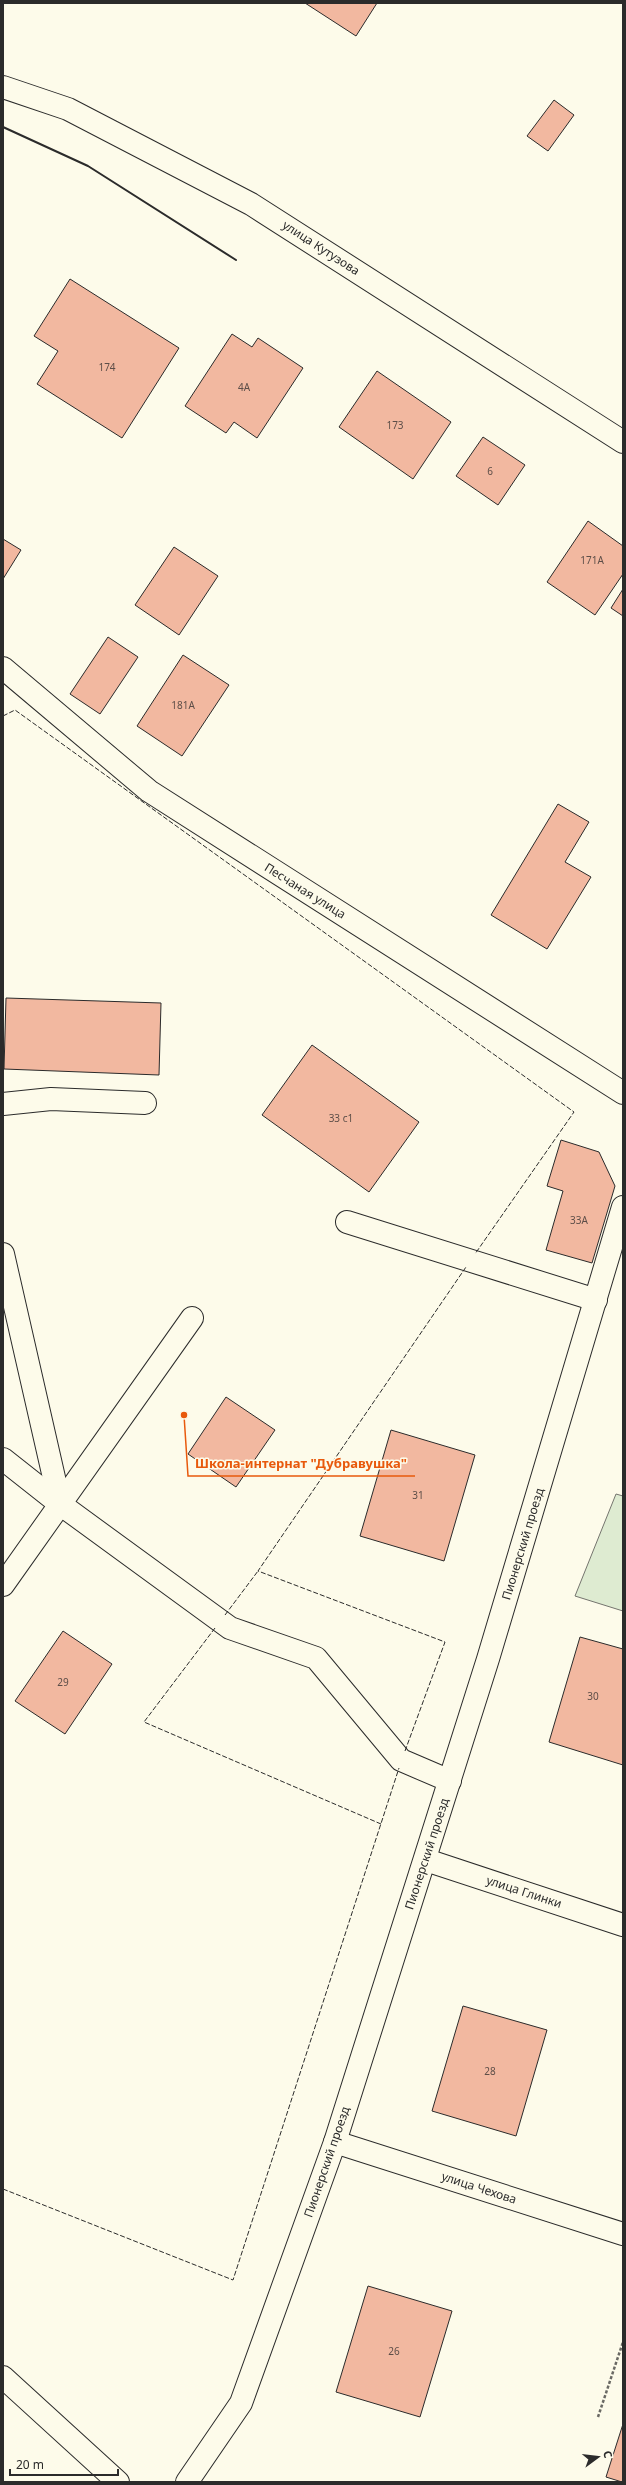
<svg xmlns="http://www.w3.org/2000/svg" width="626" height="2485" viewBox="0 0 626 2485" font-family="'Noto Sans',sans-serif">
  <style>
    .green { fill: #deebd1; stroke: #74746e }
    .building { fill: #f2b8a0; stroke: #2b2b2b }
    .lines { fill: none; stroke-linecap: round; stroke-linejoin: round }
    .minor-casing { stroke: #2b2b2b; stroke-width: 24 }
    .major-casing { stroke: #2b2b2b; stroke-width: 24 }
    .path { stroke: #6a6964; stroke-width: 2.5; stroke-dasharray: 3 2; stroke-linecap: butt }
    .minor { stroke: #fdfbea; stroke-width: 22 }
    .major { stroke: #fdfbea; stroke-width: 22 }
    .fence { stroke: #2b2b2b; stroke-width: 1; stroke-dasharray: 5 2; stroke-linecap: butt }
    .wall { stroke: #2b2b2b; stroke-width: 2 }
    .labels { text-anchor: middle; stroke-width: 3; stroke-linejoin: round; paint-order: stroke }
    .number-label { font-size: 10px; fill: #5d4e48 }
    .street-label { font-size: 12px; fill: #2b2b2b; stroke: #fdfbea }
    .leader { fill: none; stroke: #e8590c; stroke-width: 1.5 }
    .callout-dot { fill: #e8590c; stroke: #fdfbea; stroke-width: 1.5 }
    .callout-label { font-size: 13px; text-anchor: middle; font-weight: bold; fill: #e8590c; stroke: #fdfbea; stroke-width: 3; stroke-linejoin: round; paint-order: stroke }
  </style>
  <rect width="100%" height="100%" fill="#fdfbea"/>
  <!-- green -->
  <polygon class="green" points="616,1494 623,1496 623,1611 575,1596"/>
  <!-- building -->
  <g class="building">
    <polygon points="305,3 377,3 356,36"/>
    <polygon points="554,100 574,115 548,151 527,136"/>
    <polygon points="70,279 179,348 122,438 37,384 58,351 34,336"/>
    <polygon points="232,334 252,347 258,338 303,368 257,438 234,422 226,433 185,406"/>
    <polygon points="377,371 451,422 413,479 339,427"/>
    <polygon points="483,437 525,465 498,505 456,476"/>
    <polygon points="588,521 623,546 623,574 595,615 547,582"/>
    <polygon points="3,539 21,550 3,579"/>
    <polygon points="174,547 218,576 179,635 135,605"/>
    <polygon points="623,589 623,616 611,608"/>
    <polygon points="108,637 138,657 100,714 70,694"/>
    <polygon points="183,655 229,685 182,756 137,726"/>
    <polygon points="558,804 589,822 565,862 591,877 547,949 491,915"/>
    <polygon points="6,998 161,1003 159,1075 4,1069"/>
    <polygon points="312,1045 419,1122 369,1192 262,1115"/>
    <polygon points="561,1140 599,1152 615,1186 592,1263 546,1250 563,1191 547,1186"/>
    <polygon points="226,1397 275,1430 236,1487 188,1454"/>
    <polygon points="391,1430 475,1455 444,1561 360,1536"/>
    <polygon points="63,1631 112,1664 65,1734 15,1701"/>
    <polygon points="580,1637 623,1649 623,1765 549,1742"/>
    <polygon points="463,2006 547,2030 516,2136 432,2111"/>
    <polygon points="368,2286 452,2311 420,2417 336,2392"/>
    <polygon points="623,2424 623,2482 622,2482 606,2477"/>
  </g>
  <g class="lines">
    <!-- minor casing -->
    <g class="minor-casing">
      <g id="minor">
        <polyline points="3,668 149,791 623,1093"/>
        <polyline points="3,1104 51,1099 145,1103"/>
        <polyline points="347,1222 596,1300"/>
        <polyline points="3,1254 60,1504 230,1628 316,1658 401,1760 450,1781"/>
        <polyline points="3,1459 60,1504"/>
        <polyline points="3,1585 192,1318"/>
        <polyline points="426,1860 623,1925"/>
        <polyline points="335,2142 623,2234"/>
        <polyline points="3,2377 118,2482"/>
        <polyline points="187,2482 241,2403 335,2142 488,1659 623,1207"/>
      </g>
    </g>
    <!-- major casing -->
    <g class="major-casing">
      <polyline id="major" points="3,87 68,109 251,204 623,442"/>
    </g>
    <!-- path -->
    <polyline class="path" points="598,2417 623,2342"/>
    <!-- minor -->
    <use href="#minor" class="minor"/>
    <!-- major -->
    <use href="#major" class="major"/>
    <!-- fence -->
    <g class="fence">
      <polyline points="3,716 15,710 574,1112 475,1254"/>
      <polyline points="225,1615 258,1571"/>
      <polyline points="215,1628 144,1722 381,1824"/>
      <polyline points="405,1751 445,1642 258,1571 466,1267"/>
      <polyline points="3,2189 233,2280 399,1768"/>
    </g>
    <!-- wall -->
    <polyline class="wall" points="3,127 88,166 236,260"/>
  </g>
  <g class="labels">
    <!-- number labels -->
    <g class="number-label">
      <text x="107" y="371">174</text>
      <text x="244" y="391">4А</text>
      <text x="395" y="429">173</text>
      <text x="490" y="475">6</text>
      <text x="592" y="564">171А</text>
      <text x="183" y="709">181А</text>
      <text x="341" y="1122">33 с1</text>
      <text x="579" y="1224">33А</text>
      <text x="418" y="1499">31</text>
      <text x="63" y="1686">29</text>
      <text x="593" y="1700">30</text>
      <text x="490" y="2075">28</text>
      <text x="394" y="2355">26</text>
    </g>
    <!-- street labels -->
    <g class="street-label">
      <text transform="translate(321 248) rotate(33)" y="4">улица Кутузова</text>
      <text transform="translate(305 891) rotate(32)" y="4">Песчаная улица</text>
      <text transform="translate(523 1544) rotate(-73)" y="4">Пионерский проезд</text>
      <text transform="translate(427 1854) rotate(-72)" y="4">Пионерский проезд</text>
      <text transform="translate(524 1892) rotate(18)" y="4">улица Глинки</text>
      <text transform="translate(327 2162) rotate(-71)" y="4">Пионерский проезд</text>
      <text transform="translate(479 2188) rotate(18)" y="4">улица Чехова</text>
    </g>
  </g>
  <!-- callouts -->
  <path class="leader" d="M184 1415L188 1476H415"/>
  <circle class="callout-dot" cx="184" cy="1415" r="4"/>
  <g class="callout-label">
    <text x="301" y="1468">Школа-интернат "Дубравушка"</text>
  </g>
  <!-- border -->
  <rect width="626" height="2485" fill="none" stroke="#2b2b2b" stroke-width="8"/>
  <!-- north arrow -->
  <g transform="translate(598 2457) rotate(75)" stroke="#fdfbea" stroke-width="3" paint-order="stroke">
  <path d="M0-3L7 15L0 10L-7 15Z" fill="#2b2b2b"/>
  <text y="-6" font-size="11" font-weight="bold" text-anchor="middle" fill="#2b2b2b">С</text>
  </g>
  <!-- scale -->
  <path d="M10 2469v6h108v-6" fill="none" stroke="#2b2b2b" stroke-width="2"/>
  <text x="16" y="2469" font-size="12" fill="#2b2b2b" stroke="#fdfbea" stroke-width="3" paint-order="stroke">20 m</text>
</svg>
